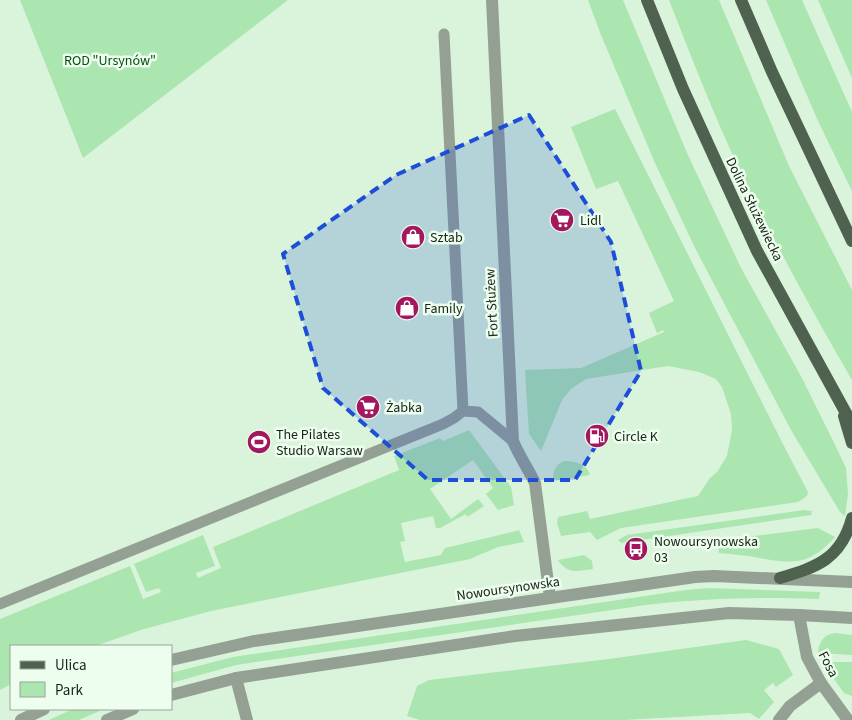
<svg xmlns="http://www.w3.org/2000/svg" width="852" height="720" viewBox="0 0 852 720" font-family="'Source Sans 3',sans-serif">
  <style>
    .green { fill: #abe5af }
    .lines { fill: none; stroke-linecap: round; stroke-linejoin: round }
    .service { stroke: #95a095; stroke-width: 11 }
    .minor { stroke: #95a095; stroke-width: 12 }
    .tertiary { stroke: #95a095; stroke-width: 12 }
    .primary { stroke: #4f6250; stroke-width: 12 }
    .marked { fill: #1d4ed8; fill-opacity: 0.2; stroke: #1d4ed8; stroke-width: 4; stroke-dasharray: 10 6; stroke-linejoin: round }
    .labels { text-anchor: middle; stroke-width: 5; stroke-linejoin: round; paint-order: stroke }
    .park-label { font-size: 14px; fill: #084d18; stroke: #eefeee }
    .street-label { font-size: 14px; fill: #182219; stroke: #eefeee }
    .poi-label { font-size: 14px; fill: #182219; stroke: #eefeee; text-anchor: start }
  </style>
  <rect width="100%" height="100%" fill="#d9f4da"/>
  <!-- green -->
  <g class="green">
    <polygon points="20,0 288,0 83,158"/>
    <polygon points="588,0 623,0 687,153 741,268 803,380 837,449 846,468 848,494 845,516 840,512 791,430 696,250 655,163 601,35"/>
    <path d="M669,0H719L789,166L852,290V380C813,313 776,245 742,175C715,118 692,59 669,0Z"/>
    <polygon points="766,0 802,0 852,112 852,191 818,121"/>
    <polygon points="818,0 852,0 852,78"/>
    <polygon points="615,109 786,450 808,492 807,496 798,502 621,528 597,540 590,532 561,536 557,523 558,517 587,511 590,519 698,496 710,478 717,472 727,456 732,430 731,414 722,387 716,379 699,372 668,366 586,379 571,389 562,400 541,451 529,434 525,370 581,368 664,332 663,330 657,333 649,313 674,301 618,181 596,189 571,127"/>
    <polygon points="469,430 511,487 514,505 498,510 486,494 493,488 473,460 430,489 451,519 478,499 484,506 467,517 466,514 440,528 436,528 433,516 401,523 405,541 400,542 405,562 441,555 445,548 516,531 519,530 524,542 498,547 470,559 211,611 144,629 95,646 11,646 11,684 0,690 0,619 130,566 143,599 161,592 159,588 146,592 134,564 203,535 215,566 196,573 198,578 221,568 213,547 399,470 394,456 440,438 443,441"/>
    <path d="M564,461C575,461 587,464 590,475L554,481C551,473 556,464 564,461Z"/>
    <polygon points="804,510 812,511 811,515 621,543 618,540 627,535"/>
    <path d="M818,528L835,537C808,567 791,564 754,557C743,555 731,554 719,553L718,547L722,540Z"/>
    <path d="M584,555L592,561L593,569C577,571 568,575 558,560Z"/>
    <path d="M709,588L820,592L819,599C759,597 706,598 646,605L236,665L171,683V673L233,657L686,590Z"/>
    <path d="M836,633L852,635V655L818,653C819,641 824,634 836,633Z"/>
    <polygon points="746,640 779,649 793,675 776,687 773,683 764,690 774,702 759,719 750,713 624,720 420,720 407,716 417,686 429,680 609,659"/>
    <polygon points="831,662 852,662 852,696 844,693 824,665"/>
    <polygon points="73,709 104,709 79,720 49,720"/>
  </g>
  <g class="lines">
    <!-- service -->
    <g class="service">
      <polyline points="463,411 478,412 513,441"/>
      <polyline points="0,604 443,424 454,418 463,411 444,34"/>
    </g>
    <!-- minor -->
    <g class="minor">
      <path d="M492,0L513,441C519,456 528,468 535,483L550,598"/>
      <polyline points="799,615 807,657 821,683 848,720"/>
      <polyline points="236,678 247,720"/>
      <polyline points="779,720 790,706 821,683"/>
    </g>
    <!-- tertiary -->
    <g class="tertiary">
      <polyline points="171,660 254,641 695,577 714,576 852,582"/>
      <polyline points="171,695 236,678 515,636 729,613 799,615 852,618"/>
      <polyline points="21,720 44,709"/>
      <polyline points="107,720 133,709"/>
    </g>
    <!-- primary -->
    <g class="primary">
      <polyline points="647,0 683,89 757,251 852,424"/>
      <polyline points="741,0 772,72 852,241"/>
      <polyline points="844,416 852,443"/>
      <path d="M780,578C817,567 841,559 852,518"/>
    </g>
  </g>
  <!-- marked area -->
  <path class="marked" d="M529,115L611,242L641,371L575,480H428L323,388L283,254L396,175Z"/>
  <!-- icons -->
  <defs>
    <g id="supermarket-disc" transform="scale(1.25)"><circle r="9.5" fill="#a3175f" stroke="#eefeee"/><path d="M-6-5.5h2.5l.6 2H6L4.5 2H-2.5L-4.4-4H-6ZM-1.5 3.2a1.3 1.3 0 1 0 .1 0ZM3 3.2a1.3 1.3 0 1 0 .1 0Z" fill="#fff"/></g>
    <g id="shop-disc" transform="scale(1.25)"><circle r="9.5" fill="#a3175f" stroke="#eefeee"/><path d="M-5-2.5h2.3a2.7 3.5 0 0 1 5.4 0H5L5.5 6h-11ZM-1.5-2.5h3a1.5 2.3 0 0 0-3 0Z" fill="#fff"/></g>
    <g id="fuel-disc" transform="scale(1.25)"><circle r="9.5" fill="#a3175f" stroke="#eefeee"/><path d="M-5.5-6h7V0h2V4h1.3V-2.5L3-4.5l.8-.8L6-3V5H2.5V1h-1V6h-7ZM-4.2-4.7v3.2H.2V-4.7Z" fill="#fff"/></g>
    <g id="stadium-disc" transform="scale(1.25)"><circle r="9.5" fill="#a3175f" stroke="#eefeee"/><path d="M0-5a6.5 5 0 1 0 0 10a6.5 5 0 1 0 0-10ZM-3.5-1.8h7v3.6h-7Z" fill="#fff"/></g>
    <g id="bus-disc" transform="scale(1.25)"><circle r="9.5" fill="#a3175f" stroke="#eefeee"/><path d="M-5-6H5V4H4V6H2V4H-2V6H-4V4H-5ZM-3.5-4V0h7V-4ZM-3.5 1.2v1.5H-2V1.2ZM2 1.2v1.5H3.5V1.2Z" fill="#fff"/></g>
  </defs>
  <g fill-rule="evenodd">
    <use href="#supermarket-disc" x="562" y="220"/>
    <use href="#shop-disc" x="413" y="237"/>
    <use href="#shop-disc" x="407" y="308"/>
    <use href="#supermarket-disc" x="368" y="407"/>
    <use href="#fuel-disc" x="597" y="436"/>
    <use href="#stadium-disc" x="259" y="442"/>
    <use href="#bus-disc" x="636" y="549"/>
  </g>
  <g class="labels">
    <!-- park labels -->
    <g class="park-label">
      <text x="110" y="65">ROD "Ursynów"</text>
    </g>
    <!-- street labels -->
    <g class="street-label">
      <text transform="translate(755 209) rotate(64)" y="5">Dolina Służewiecka</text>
      <text transform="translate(491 303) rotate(-93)" y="5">Fort Służew</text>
      <text transform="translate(508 588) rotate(-8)" y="5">Nowoursynowska</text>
      <text transform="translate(829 664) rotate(63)" y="5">Fosa</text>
    </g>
    <!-- poi labels -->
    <g class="poi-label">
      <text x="580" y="225">Lidl</text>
      <text x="430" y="242">Sztab</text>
      <text x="424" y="313">Family</text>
      <text x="386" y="412">Żabka</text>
      <text x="276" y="439">The Pilates<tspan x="276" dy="16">Studio Warsaw</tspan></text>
      <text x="614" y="441">Circle K</text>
      <text x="654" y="546">Nowoursynowska<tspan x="654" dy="16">03</tspan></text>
    </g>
  </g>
  <!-- legend -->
  <rect x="10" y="645" width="162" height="65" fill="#eefeee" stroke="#98a699"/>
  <rect x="20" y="661" width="25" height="8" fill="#4f6250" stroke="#98a699"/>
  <text x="55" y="670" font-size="15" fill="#182219">Ulica</text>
  <rect x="20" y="682" width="25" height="15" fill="#abe5af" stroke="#98a699"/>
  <text x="55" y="695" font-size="15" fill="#182219">Park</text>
</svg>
